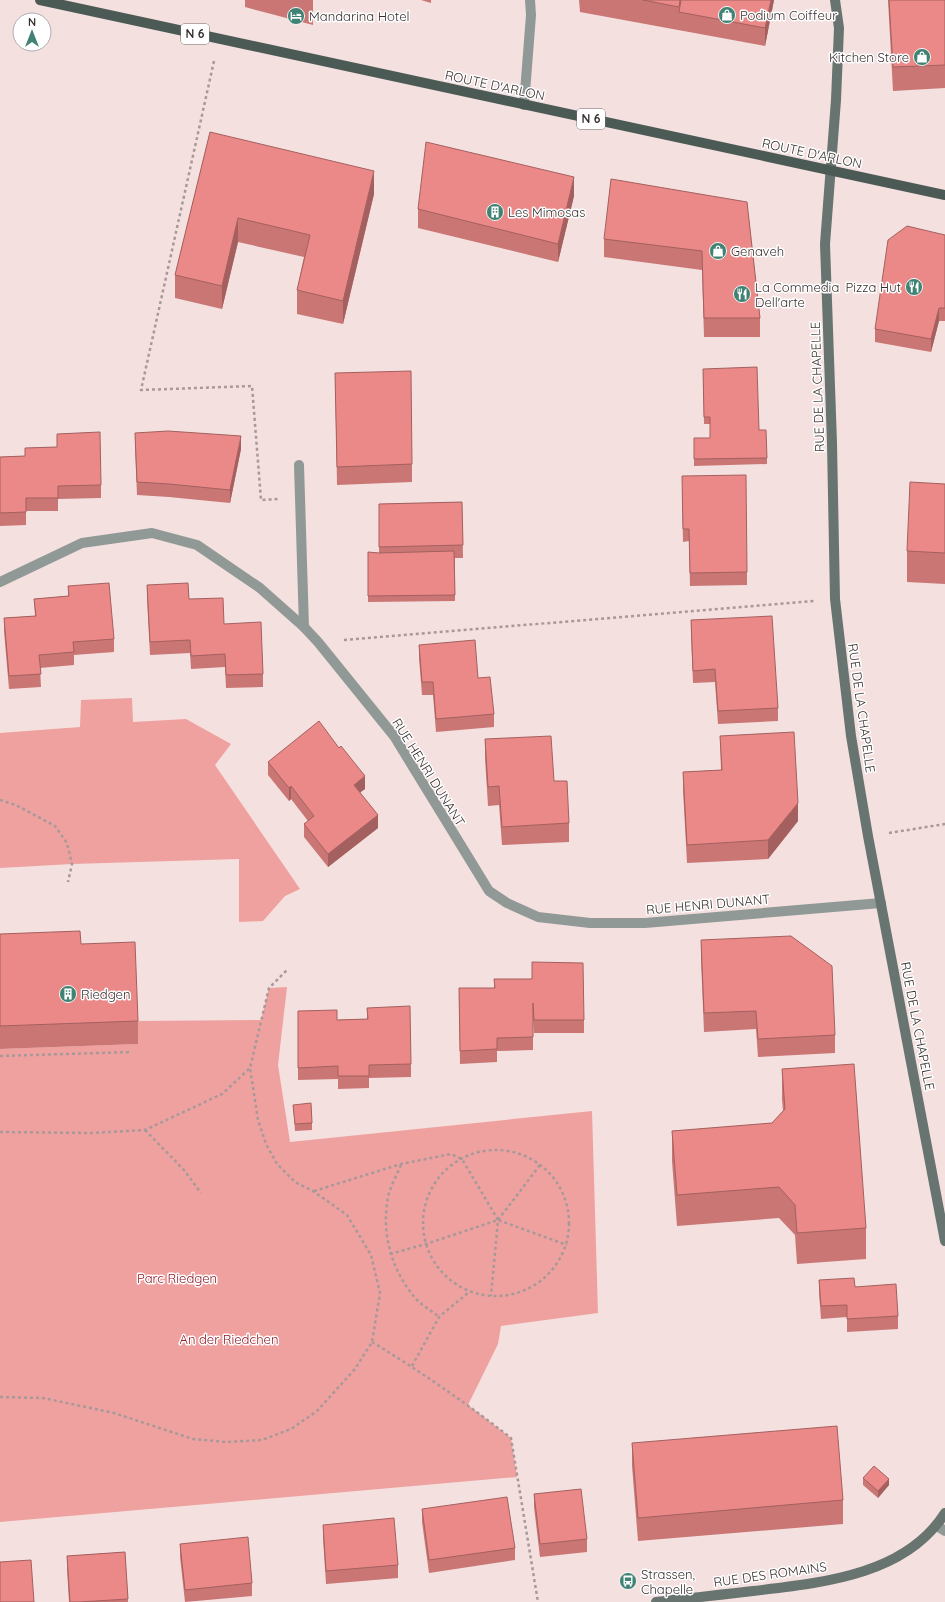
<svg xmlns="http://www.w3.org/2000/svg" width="945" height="1602" viewBox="0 0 945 1602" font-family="Quicksand,sans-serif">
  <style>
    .green { fill: #efa19f }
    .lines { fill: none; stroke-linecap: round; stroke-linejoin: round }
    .path { stroke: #a89999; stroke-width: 2.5; stroke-dasharray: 3 3; stroke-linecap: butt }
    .service { stroke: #919996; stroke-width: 10 }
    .minor { stroke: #919996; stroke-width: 10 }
    .secondary { stroke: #687470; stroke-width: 10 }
    .primary { stroke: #4c5a56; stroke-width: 10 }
    .wall { fill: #c97675 }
    .shaded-wall { fill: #a4605f }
    .building { fill: #ea8988; stroke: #a4605f }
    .labels { text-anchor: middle; stroke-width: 3; stroke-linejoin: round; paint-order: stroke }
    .shield { fill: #fff; stroke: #736d6d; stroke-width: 1 }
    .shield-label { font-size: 12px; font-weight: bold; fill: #372f2f }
    .poi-label { font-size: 13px; fill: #372f2f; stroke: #fff; text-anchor: start }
    .street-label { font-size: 13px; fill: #372f2f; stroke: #fff }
    .park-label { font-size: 13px; fill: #8d1a27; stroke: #fff }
  </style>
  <rect width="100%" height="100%" fill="#f4e0df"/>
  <!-- green -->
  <g class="green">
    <polygon points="132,698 133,722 186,719 231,744 215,765 300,889 285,896 263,921 239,922 239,859 72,864 0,868 0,733 80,727 81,700"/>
    <polygon points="287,987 278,1065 290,1142 592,1111 598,1313 501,1326 498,1344 468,1405 511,1438 517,1477 0,1522 0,1049 137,1044 137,1021 261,1020 269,988"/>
  </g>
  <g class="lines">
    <!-- path -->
    <g class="path">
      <polyline points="214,61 141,390 252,386 261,500 278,499"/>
      <polyline points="344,640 814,601"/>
      <polyline points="0,800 16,805 55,826 67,843 72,864 68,882"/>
      <polyline points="889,833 945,824"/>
      <polyline points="0,1056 132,1052"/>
      <polyline points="145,1130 184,1170 201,1193"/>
      <polyline points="0,1132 91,1133 145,1130 222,1094 250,1068 269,988 288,969"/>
      <circle cx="496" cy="1223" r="73"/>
      <path d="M401,1165C397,1174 392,1184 389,1193C380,1231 391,1271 417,1300C423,1306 432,1311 439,1317"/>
      <polyline points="314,1191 401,1164 451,1154 462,1159 498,1220 491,1296"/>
      <polyline points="498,1220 540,1165"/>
      <polyline points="390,1254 426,1244 498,1220 567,1245"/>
      <path d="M372,1342C420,1371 466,1403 511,1438L538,1602"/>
      <polyline points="412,1366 439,1317 469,1292"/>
      <polyline points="0,1397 43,1398 114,1413 193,1439 226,1442 262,1440 291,1429 317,1411 355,1369 372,1342 380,1293 371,1255 347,1215 313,1191 295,1182 277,1164 266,1144 258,1120 250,1068"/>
    </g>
    <!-- service -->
    <polyline class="service" points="299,465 304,627"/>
    <!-- minor -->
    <g class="minor">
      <polyline points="524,105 531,15 530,0"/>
      <polyline points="0,582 82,543 152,533 197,545 260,588 304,627 318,642 394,736 489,891 507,903 538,917 590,923 645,923 881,903"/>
      <polyline points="937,1526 945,1531"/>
    </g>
    <!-- secondary -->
    <g class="secondary">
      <polyline points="835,0 839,28 836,100 825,244 832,443 835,599 851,736 868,836 945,1241"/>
      <path d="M656,1602C688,1598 720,1595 753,1591C820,1583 905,1576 945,1513"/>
    </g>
    <!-- primary -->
    <polyline class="primary" points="40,0 945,195"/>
  </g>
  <!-- wall -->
  <g class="wall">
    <polygon points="245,0 313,0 313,25 245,7"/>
    <polygon points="421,0 431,0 431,3"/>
    <polygon points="579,0 774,0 765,46 580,12"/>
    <polygon points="888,0 945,0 945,88 893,91"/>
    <polygon points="210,132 374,194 343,324 297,314 297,290 304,257 238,242 222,309 175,298 175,275"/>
    <polygon points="574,196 558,262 418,228 418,209"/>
    <polygon points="747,202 760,318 760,337 704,337 702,270 604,257 604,239"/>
    <polygon points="945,235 945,321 939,321 931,352 875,342 875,329"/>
    <polygon points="703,369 759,430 767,458 767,464 694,466 694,438 710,438 710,424 704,424"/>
    <polygon points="335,373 412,464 412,482 337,485"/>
    <polygon points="135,433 241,449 230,503 169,497 137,495 135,446"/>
    <polygon points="57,434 101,485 101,498 58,499 58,511 26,511 26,525 0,526 0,457 25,456 25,448 57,447"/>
    <polygon points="945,484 945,584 907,582 907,551"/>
    <polygon points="682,489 747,572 747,585 690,586 689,541 683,542"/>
    <polygon points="462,502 463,558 455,558 455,601 368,602 368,552 379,553 379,504"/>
    <polygon points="147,585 189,599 224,624 263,674 263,687 226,688 225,667 191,669 190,653 150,655 147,598"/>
    <polygon points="68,586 114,639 114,652 74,655 74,665 40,668 41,687 9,689 4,631 4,618 35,616 34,599 68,596"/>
    <polygon points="691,620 778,708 778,721 718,724 715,682 693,683 691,633"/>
    <polygon points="419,645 478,678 494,714 494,727 436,732 433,695 422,695 419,658"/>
    <polygon points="720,736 798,821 768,859 687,863 683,790 683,772 721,770"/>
    <polygon points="485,739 554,781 569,823 569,842 502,845 499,805 488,806 485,758"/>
    <polygon points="268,762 365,789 360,792 378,828 328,867 304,837 304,824 308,821 291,799 289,801 268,775"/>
    <polygon points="0,934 81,944 138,1021 138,1044 0,1049"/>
    <polygon points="701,940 835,1035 835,1053 758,1057 756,1029 704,1032 701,959"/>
    <polygon points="532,962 584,1020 584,1033 534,1033 533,1018 533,1050 497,1051 497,1062 460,1064 459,988 494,988 494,979 532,979"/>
    <polygon points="367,1008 411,1064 411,1077 369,1078 369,1088 338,1089 338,1079 298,1080 298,1011 337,1020 367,1019"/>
    <polygon points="782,1069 866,1228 866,1259 797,1264 795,1235 779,1218 677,1226 672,1161 672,1131 772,1123 783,1111 782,1099"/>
    <polygon points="293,1105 312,1123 312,1130 295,1131"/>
    <polygon points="819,1280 855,1287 898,1316 898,1329 847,1332 847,1317 821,1319 819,1293"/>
    <polygon points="632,1443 843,1500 843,1524 638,1541 632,1466"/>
    <polygon points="863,1478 889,1485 878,1498 863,1485"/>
    <polygon points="534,1494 587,1539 587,1552 540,1557 534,1507"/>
    <polygon points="422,1509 515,1548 515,1560 429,1573 422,1522"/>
    <polygon points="323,1525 398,1565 398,1578 326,1584 323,1538"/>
    <polygon points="180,1544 252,1583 252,1596 185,1602 180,1557"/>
    <polygon points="125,1552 128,1602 69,1602 67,1569 67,1556"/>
  </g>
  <!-- shaded-wall -->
  <g class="shaded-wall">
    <polygon points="771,0 774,0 765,46 765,28"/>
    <polygon points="374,171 374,194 343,324 343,301"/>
    <polygon points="574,177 574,196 558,262 558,244"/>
    <polygon points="238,218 238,242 222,309 222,286"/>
    <polygon points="939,308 939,321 931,352 931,339"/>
    <polygon points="241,436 241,449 230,503 230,490"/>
    <polygon points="365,776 365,789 354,797 354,785"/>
    <polygon points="291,786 291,799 289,801 289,788"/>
    <polygon points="798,803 798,821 768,859 768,840"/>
    <polygon points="378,815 378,828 328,867 328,854"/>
    <polygon points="889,1479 889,1485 878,1498 878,1491"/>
  </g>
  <!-- building -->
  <g class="building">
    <polygon points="643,0 680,0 679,7"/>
    <polygon points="681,0 771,0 765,28 679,12"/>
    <polygon points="889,0 945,0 945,65 893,67"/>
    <polygon points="210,132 374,171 343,301 297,290 310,235 238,218 222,286 175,275"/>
    <polygon points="426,142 574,177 558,244 418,209"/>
    <polygon points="611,179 747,202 760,318 704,318 702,251 604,239"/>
    <polygon points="907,226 945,235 945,308 939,308 931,339 875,329 888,240"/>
    <polygon points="757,367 759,430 766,430 767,458 694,459 694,438 710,438 710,417 704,417 703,369"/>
    <polygon points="411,371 412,464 337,467 335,373"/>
    <polygon points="168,431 241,436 230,490 169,484 137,482 135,433"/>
    <polygon points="100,432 101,485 58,486 58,498 26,498 26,512 0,513 0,457 25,456 25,448 57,447 57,434"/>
    <polygon points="746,475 747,572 690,573 689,529 683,529 682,476"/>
    <polygon points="910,482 945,484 945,553 907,551"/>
    <polygon points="462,502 463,545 379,547 379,504"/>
    <polygon points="454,551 455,595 368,596 368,552 379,553"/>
    <polygon points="109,583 114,639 73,642 74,652 39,655 41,674 9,676 4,618 36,616 34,599 69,596 68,586"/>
    <polygon points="188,583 189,599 223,598 224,624 261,622 263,674 226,675 225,654 191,656 190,640 150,642 147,585"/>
    <polygon points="772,616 778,708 718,711 715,669 693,671 691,620"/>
    <polygon points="475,640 478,678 490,677 494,714 436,719 433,682 422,682 419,645"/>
    <polygon points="319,721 339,748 341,746 365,776 354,785 378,815 328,854 304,824 314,816 291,786 289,788 268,762"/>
    <polygon points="794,732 798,803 768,840 687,845 683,772 722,770 720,736"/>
    <polygon points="551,736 554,781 567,781 569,823 502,827 499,786 488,787 485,739"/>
    <polygon points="80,931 81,944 135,942 138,1021 0,1026 0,934"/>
    <polygon points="791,936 832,966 835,1035 758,1039 756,1011 704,1013 701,940"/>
    <polygon points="532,962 583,963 584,1020 534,1020 533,1003 533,1037 497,1038 497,1049 460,1051 459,988 495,988 494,979 532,979"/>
    <polygon points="410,1006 411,1064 369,1065 369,1076 338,1076 338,1066 298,1068 298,1011 337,1010 337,1020 368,1019 367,1008"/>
    <polygon points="854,1064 866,1228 797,1233 795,1205 779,1187 677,1195 672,1131 772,1123 785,1109 782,1069"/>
    <polygon points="311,1103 312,1123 295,1124 293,1105"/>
    <polygon points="854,1278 855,1287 896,1284 898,1316 847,1319 847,1305 821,1306 819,1280"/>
    <polygon points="837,1426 843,1500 638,1518 632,1443"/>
    <polygon points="874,1466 889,1479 878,1491 863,1478"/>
    <polygon points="581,1489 587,1539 540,1544 534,1494"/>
    <polygon points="507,1497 515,1548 429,1560 422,1509"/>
    <polygon points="394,1518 398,1565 326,1571 323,1525"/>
    <polygon points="248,1537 252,1583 185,1590 180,1544"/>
    <polygon points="125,1552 128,1599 79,1602 70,1602 67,1556"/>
    <polygon points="31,1560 34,1602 0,1602 0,1562"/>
  </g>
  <!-- icons -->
  <defs>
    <g id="shop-disc" transform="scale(0.9)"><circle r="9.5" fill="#408273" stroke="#fff"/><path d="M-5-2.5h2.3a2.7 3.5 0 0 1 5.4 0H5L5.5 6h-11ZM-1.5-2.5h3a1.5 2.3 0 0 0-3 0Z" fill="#fff"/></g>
    <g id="hotel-disc" transform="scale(0.9)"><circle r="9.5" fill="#408273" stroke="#fff"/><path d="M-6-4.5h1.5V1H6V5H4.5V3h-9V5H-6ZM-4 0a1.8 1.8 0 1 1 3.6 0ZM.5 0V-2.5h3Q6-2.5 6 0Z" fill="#fff"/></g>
    <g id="building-disc" transform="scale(0.9)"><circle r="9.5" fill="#408273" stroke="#fff"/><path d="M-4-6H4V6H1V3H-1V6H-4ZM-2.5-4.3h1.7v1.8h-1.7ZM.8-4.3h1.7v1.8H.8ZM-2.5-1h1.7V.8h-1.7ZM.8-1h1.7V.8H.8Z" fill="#fff"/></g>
    <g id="restaurant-disc" transform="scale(0.9)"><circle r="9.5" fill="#408273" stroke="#fff"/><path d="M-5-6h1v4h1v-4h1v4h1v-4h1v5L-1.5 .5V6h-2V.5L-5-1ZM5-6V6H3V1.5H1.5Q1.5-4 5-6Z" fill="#fff"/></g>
    <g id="bus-disc" transform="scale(0.9)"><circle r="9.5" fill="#408273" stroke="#fff"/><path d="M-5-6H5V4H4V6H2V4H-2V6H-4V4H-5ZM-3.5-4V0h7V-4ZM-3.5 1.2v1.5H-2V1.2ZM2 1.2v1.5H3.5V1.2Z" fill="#fff"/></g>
  </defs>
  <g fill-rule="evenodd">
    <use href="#shop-disc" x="727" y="15"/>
    <use href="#hotel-disc" x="296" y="16"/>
    <use href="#shop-disc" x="922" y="57"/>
    <use href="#building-disc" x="495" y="212"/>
    <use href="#shop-disc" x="718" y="251"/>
    <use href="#restaurant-disc" x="914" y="287"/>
    <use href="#restaurant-disc" x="742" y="294"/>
    <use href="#building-disc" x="68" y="994"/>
    <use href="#bus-disc" x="628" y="1581"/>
  </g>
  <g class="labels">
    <!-- shield labels -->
    <g class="shield">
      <rect x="181" y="24" width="28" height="20" rx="3"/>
      <rect x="577" y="109" width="28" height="20" rx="3"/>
    </g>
    <g class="shield-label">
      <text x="195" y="38">N 6</text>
      <text x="591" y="123">N 6</text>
    </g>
    <!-- poi labels -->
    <g class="poi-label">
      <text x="740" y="20">Podium Coiffeur</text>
      <text x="309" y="21">Mandarina Hotel</text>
      <text x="909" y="62" text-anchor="end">Kitchen Store</text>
      <text x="508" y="217">Les Mimosas</text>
      <text x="731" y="256">Genaveh</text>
      <text x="755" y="292">La Commedia<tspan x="755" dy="15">Dell'arte</tspan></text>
      <text x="901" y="292" text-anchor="end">Pizza Hut</text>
      <text x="81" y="999">Riedgen</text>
      <text x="641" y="1579">Strassen,<tspan x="641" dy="15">Chapelle</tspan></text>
    </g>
    <!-- street labels -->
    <g class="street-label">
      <text transform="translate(495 85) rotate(12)" y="5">ROUTE D'ARLON</text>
      <text transform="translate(812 153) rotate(12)" y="5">ROUTE D'ARLON</text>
      <text transform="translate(817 387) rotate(-92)" y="5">RUE DE LA CHAPELLE</text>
      <text transform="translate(862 708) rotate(82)" y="5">RUE DE LA CHAPELLE</text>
      <text transform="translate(429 772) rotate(58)" y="5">RUE HENRI DUNANT</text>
      <text transform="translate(708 904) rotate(-5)" y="5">RUE HENRI DUNANT</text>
      <text transform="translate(918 1026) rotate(79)" y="5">RUE DE LA CHAPELLE</text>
      <text transform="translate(770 1574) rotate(-8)" y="5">RUE DES ROMAINS</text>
    </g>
    <!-- park labels -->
    <g class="park-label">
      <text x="177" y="1283">Parc Riedgen</text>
      <text x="229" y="1344">An der Riedchen</text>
    </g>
  </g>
  <!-- north arrow -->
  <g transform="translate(32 32)"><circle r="19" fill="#ffffff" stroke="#afacac"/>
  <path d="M0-3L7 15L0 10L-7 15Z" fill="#408273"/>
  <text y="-6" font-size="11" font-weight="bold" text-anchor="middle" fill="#372f2f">N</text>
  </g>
</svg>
